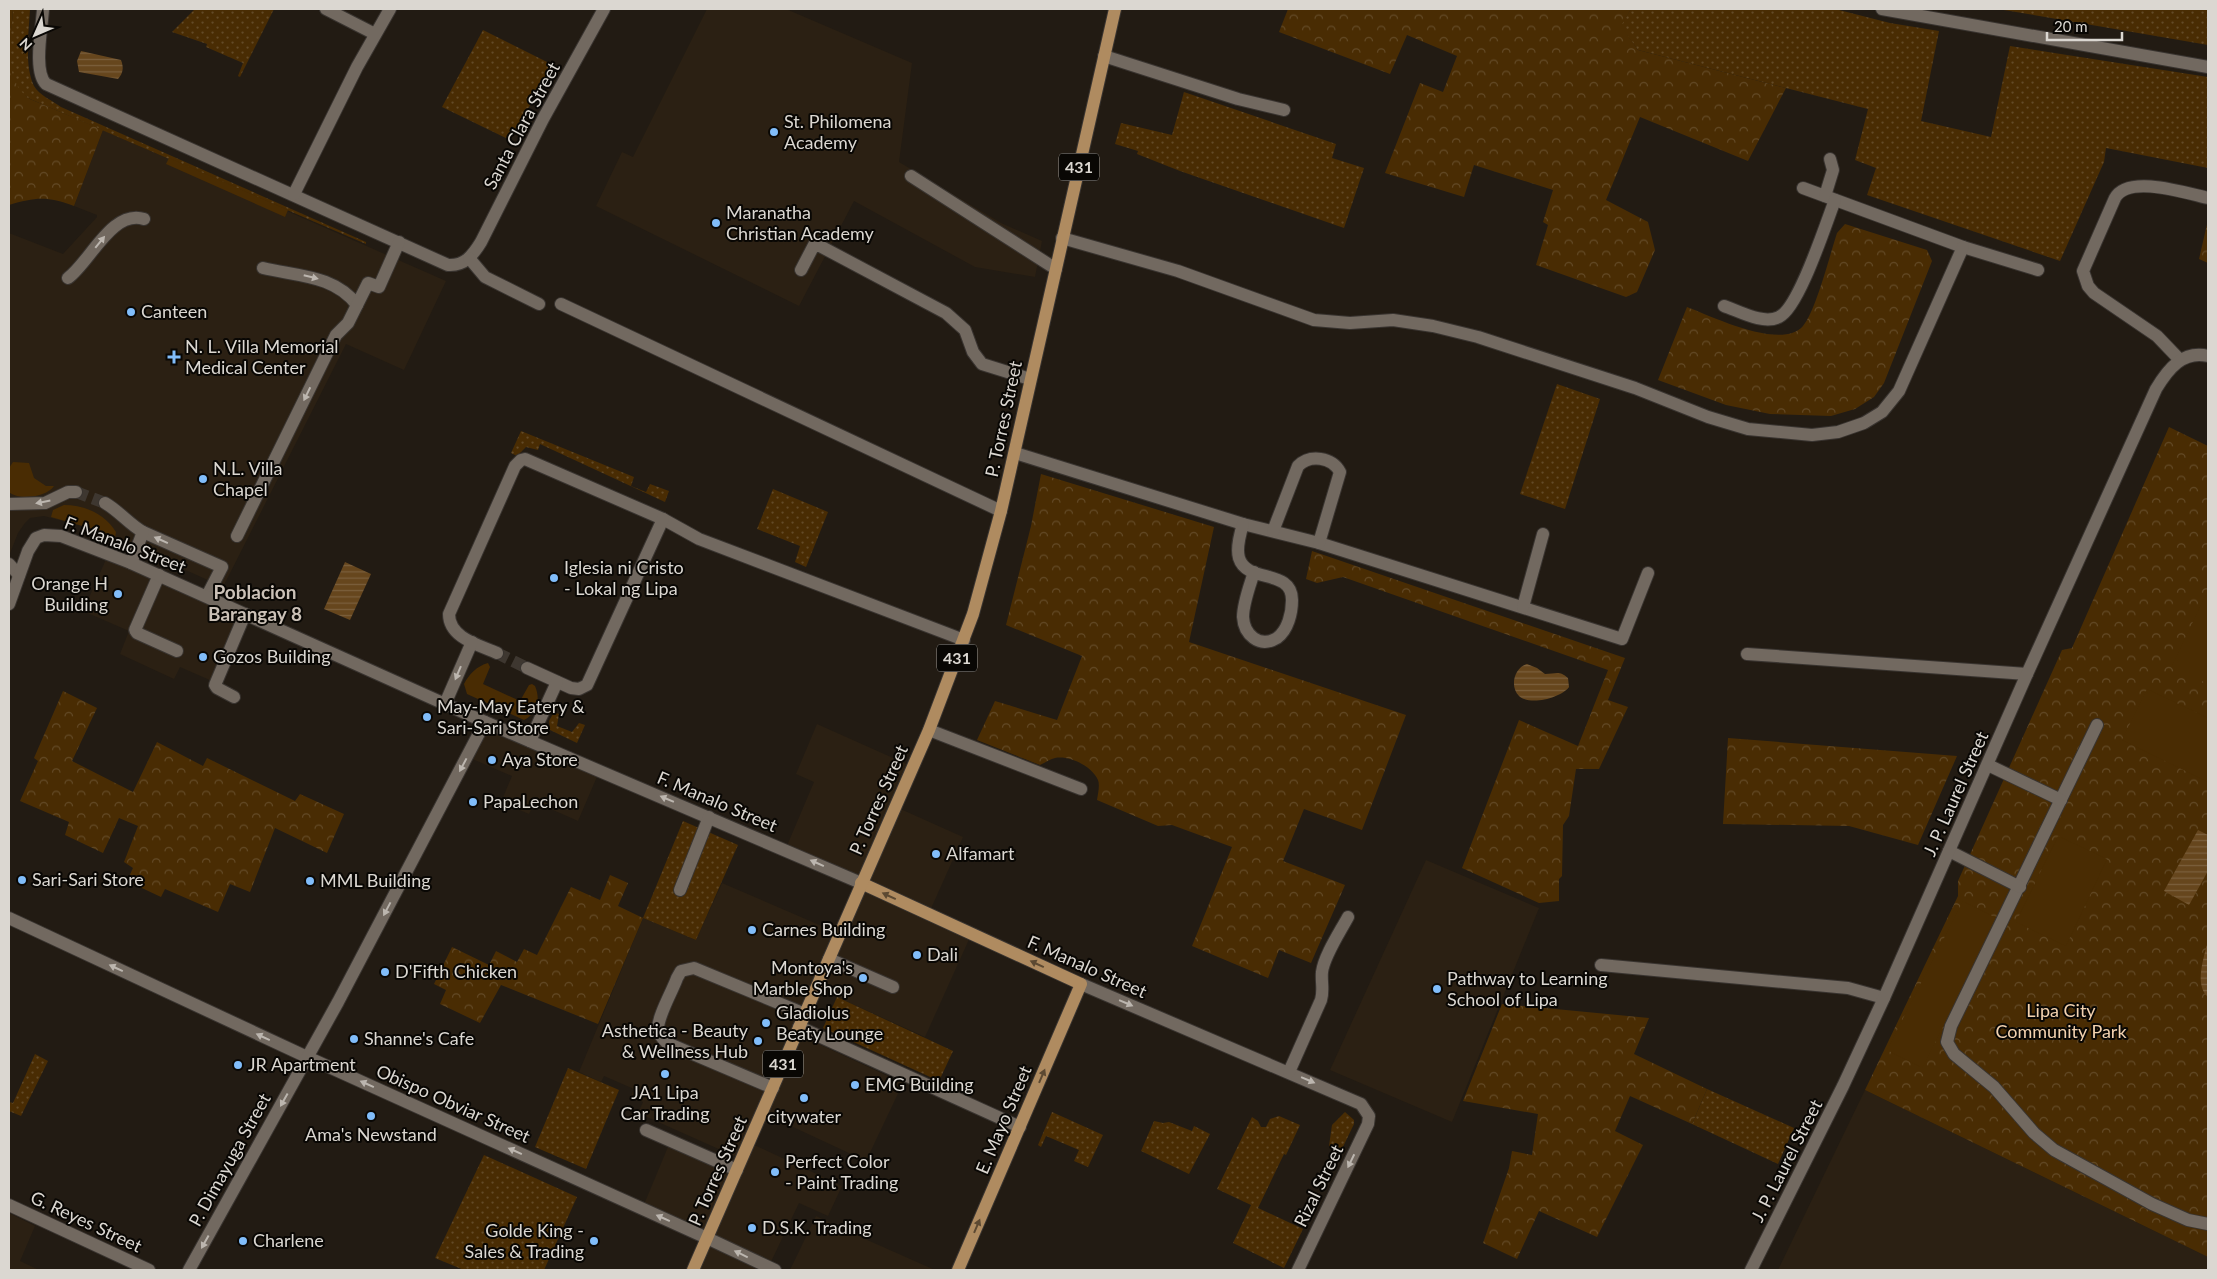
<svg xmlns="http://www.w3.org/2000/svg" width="2217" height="1279" viewBox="0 0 2217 1279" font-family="Lato,sans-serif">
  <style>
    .built { fill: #2b2013 }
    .grass { fill: url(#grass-dots) }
    .forest { fill: url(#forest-crowns) }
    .garden { fill: #492c03 }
    .water { fill: url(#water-rules) }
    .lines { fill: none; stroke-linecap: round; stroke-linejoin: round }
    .minor-tunnel { stroke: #3e3730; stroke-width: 12; stroke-dasharray: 12 6; stroke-linecap: butt }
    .minor-casing { stroke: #393430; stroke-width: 14 }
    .major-casing { stroke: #393430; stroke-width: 14 }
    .minor { stroke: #726960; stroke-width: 12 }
    .major { stroke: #af8b60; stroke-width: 12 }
    .oneway { fill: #bcb6af }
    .oneway2 { fill: #5c4932 }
    .poi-dot { fill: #81bdfa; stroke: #090704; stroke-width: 2 }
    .labels { text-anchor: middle; stroke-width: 4; stroke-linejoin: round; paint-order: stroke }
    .shield { fill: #090704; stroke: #9c9994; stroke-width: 1 }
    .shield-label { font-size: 16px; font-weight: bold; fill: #dbd7d1 }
    .poi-label { font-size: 18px; fill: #dbd7d1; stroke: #090704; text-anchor: start }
    .street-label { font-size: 18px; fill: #dbd7d1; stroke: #090704 }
    .park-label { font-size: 18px; fill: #f3d2af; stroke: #090704 }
    .neighbourhood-label { font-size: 19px; font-weight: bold; fill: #cbc1b7; stroke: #090704 }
  </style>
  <defs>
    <pattern id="grass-dots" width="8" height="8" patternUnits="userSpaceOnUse" patternTransform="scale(1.25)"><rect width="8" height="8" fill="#492c03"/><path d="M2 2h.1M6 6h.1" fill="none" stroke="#634a27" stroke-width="1.8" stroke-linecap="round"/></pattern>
    <pattern id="forest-crowns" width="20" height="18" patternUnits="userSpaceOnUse" patternTransform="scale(1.25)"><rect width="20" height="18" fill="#492c03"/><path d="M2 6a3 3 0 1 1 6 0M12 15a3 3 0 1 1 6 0" fill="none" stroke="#634a27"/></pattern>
    <pattern id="water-rules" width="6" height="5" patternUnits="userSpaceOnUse" patternTransform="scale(1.25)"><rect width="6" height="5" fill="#66461d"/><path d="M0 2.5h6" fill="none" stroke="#7b603d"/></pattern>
  </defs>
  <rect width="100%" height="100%" fill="#221b13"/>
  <!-- built -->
  <g class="built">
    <polygon points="707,9 786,9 912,63 899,162 1001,223 1042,241 1035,277 975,267 854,201 799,306 596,206 622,152 633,157"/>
    <polygon points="103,130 446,281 404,370 346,344 223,587 100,531 44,516 30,518 25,523 18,533 9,556 9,233 63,254 97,217 97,215 74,206"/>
    <polygon points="108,555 242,613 212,681 180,667 174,679 120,654 129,631 83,611"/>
    <polygon points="485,723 599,772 578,821 535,802 529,814 501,802 512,776 470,758"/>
    <polygon points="817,724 911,766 860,881 786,848 814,782 796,774"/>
    <polygon points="896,807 963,837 929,913 862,883"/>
    <polygon points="1426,860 1539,908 1452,1122 1330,1070"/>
    <polygon points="722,883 838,933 741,1159 638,1113 643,1102 631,1096 634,1089 604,1076 601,1082 579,1072 643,918 696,940"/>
    <polygon points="861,884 971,935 925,1037 817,988"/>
    <polygon points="797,1034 903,1083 866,1161 763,1113"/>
    <polygon points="1865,1090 2208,1257 2208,1270 1778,1270"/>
    <polygon points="670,1142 735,1171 707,1236 643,1207"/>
    <polygon points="750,1143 842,1186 828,1216 799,1203 769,1266 709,1237"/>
    <polygon points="9,1213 35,1226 20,1261 39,1270 9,1270"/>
    <polygon points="816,1216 856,1235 935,1270 790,1270"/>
    <polygon points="708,1240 773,1270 695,1270"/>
  </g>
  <!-- grass -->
  <g class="grass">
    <path d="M13,9H30C29,30 24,67 34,86C39,95 53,101 61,107L366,242V244L30,99C26,96 21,93 18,89C3,68 12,33 13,9Z"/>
    <polygon points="195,9 274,9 240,77 238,76 243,63 206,47 207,44 172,32"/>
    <polygon points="1631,9 1835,9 1890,23 1939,31 1921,121 1991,137 2010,46 2208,77 2208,168 2106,148 2104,162 2060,261 1867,195 1876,168 1855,160 1868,109 1638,50 1620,26"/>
    <polygon points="1997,9 2208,9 2208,45 2010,11"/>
    <polygon points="483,30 553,65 510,140 442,107"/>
    <polygon points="1184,92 1336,144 1332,158 1364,168 1344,228 1180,171 1137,154 1138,151 1115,144 1121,123 1172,135"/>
    <polygon points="1557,384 1600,399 1565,509 1520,494"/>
    <polygon points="521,431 634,477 631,486 646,492 650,484 669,491 665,502 540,444 538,450 526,447 517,456 511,453"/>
    <polygon points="773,489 828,512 806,567 795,562 800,546 757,529"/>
    <polygon points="554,712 559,714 557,726 572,732 579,723 585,725 577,743 550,730 549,721"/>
    <polygon points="683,821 738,845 696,940 643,918"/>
    <polygon points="837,997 953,1051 939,1081 823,1028"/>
    <polygon points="35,1054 48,1061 21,1116 9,1111 9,1102 13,1103"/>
    <polygon points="568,1068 619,1090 586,1169 535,1147"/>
    <polygon points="1707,1089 1794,1128 1778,1164 1692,1124"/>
    <polygon points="1052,1112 1103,1135 1088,1167 1074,1161 1079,1150 1046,1136 1041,1147 1038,1145"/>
    <polygon points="1345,1112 1354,1120 1354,1124 1340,1153 1329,1146 1332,1125"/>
    <polygon points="1279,1116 1300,1125 1286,1155 1284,1154 1258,1208 1303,1229 1284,1268 1233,1243 1251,1205 1217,1189 1252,1117 1258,1121 1261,1127 1266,1127 1270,1119"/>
    <polygon points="1154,1121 1163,1123 1169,1122 1192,1131 1194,1126 1210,1134 1189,1174 1141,1151"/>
    <polygon points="484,1155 577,1197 544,1270 464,1270 435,1258"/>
  </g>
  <!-- forest -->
  <g class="forest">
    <path d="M9,9H13C12,40 1,79 30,99L103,130L74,206C48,196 35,197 9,205Z"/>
    <polygon points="1288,9 1631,9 1621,26 1638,50 1786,88 1748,161 1640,117 1606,200 1648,222 1655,250 1637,292 1626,297 1536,265 1548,225 1543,222 1553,190 1474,165 1464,197 1385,173 1420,83 1443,92 1457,56 1407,35 1390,74 1279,32"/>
    <polygon points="2208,220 2208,263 2199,259"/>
    <path d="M1845,224L1927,250L1932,261L1884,383L1874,397L1855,409L1831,416L1770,414L1726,405L1658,380L1687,307C1711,316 1782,351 1803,326C1816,311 1830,254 1837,233Z"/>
    <polygon points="2169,427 2208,446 2208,1257 1865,1090 1958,896 1958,881 2062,650 2072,648"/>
    <path d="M1041,474L1214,527L1189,642L1406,715L1362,830L1304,809L1283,861L1345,885L1311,963L1279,950L1268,978L1192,946L1232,847L1172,825L1158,826L1097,800C1098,794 1100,785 1098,780C1092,766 1069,755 1055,758C1050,759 1045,763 1040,765L977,740L995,701L1057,720L1082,656L1006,625L1031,526Z"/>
    <polygon points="1312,551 1625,658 1608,700 1628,707 1599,769 1576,769 1569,816 1563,825 1562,876 1559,879 1559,901 1539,903 1462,868 1519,720 1578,746 1608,670 1343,577 1317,583 1306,579"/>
    <polygon points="63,691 97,708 72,761 133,792 157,742 203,766 207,758 295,801 300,794 344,814 327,853 275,828 250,892 230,884 218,912 165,889 161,897 127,881 133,868 124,862 138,826 119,818 103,853 65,835 69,822 20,801 38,761 34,758"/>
    <polygon points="1728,738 1957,756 1918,845 1849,826 1723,824"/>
    <polygon points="610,875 628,883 618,906 643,918 598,1024 501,985 480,1023 440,1004 446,990 434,984 452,947 489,965 496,951 517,962 524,949 537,955 571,887 600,900"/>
    <polygon points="1502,1004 1649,1018 1634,1054 1707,1089 1692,1124 1630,1096 1615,1131 1643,1145 1597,1237 1539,1211 1517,1259 1483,1243 1509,1168 1512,1151 1532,1155 1538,1114 1463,1101"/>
  </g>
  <!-- garden -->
  <g class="garden">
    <polygon points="169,158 288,210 285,217 166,164"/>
    <path d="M13,462L29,463L34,478L46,486H54C47,497 19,501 9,492V468Z"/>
    <path d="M64,505C85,505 105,514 116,532L115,538L100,531L51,517L53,510Z"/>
    <polygon points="2208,590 2208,684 2172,666"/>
    <path d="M488,663L490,667L483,684L520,701L529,685L532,684L535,686C541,700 537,714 524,720L467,694L464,684C469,674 477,666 488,663Z"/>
    <polygon points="2147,689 2208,718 2208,782 2122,740"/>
    <polygon points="2058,836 2107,859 2066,946 2016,922"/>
    <polygon points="1963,901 1998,919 1922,1068 1887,1050"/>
  </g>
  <!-- water -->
  <g class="water">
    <path d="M81,51L121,60C124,68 123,73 118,79L79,72L77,61Z"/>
    <polygon points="345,562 371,574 350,620 324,609"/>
    <path d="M1527,664L1537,668L1545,674C1556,674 1559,670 1568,678L1569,687C1561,698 1530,706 1519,696C1509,686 1515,667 1527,664Z"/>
    <polygon points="2198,830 2208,835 2208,871 2189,905 2164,891"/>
    <path d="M2208,941V997C2194,985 2204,957 2208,941Z"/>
  </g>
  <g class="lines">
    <!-- minor-tunnel -->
    <g class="minor-tunnel">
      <polyline points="76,492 105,503"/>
      <polyline points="497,653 527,668"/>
    </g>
    <!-- minor casing -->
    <g class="minor-casing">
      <g id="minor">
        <path d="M43,9C42,28 33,71 46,84L448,265C465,266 473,255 481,242L543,119L604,9"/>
        <polyline points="326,9 375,34"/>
        <polyline points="1882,9 2208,67"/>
        <polyline points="1104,56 1238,99 1284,110"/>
        <polyline points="911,176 1056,269"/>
        <polyline points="1803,188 1963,247 2038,270"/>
        <polyline points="294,194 357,67 390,9"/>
        <polyline points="1825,196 1833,170 1830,159"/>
        <polyline points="1062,238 1178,271 1314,320 1350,323 1393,320 1433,326 1478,337 1635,388 1708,417 1748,429 1812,435 1838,432 1864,423 1882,412 1899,391 1963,247"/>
        <polyline points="469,258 485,277 539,304"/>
        <path d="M263,268C296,276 335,275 357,305"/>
        <polyline points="801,270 814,245 818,245 946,313 965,330 973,352 982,364 1030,379"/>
        <path d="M68,278C90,262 112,209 144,219"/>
        <polyline points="561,304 1001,511"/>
        <path d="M1724,306C1739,311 1763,325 1779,317C1799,308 1826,223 1835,200"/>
        <path d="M2180,360L2157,336L2094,293L2088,286L2083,271L2115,198C2128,174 2186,193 2208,198"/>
        <polyline points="1015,453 1243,524 1319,543 1622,639 1648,573"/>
        <path d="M105,503C119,511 129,524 143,532L222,567L207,596"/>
        <polyline points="9,504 45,503 68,492 76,492"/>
        <path d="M1243,524C1240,534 1236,548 1239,558C1247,584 1292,568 1292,600C1292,613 1288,630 1277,638C1259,649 1244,634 1243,617C1243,603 1250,585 1254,572"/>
        <path d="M1273,531L1298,466C1310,454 1332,457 1340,472L1319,543"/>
        <polyline points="237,536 336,335 348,323 368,283 379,287 399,242"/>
        <polyline points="131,563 143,532"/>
        <polyline points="9,564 19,575"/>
        <polyline points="159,575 135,630 137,633 177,651"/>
        <polyline points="9,604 28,551 36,538 44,535 61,536 131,563 485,722 861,883"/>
        <polyline points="1523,607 1543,534"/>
        <path d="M497,653C479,645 449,638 449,614L515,466L521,460L525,459L663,519L699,539L964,640"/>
        <polyline points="1747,654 2027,674"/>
        <polyline points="527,668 571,688 579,689 587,685 663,519"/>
        <polyline points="234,697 217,688 215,685 245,614"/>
        <polyline points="445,704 472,642"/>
        <polyline points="2097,725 1951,1026 1947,1042 1954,1054 1994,1087 2034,1133 2054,1150 2152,1204 2188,1220 2208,1224"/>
        <polyline points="929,730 1081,789"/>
        <polyline points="530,741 557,682"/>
        <polyline points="1988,765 2061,800"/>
        <polyline points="1949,851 2020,887"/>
        <polyline points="680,890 709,817"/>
        <polyline points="9,918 307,1057 707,1238 775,1270"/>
        <polyline points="829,959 893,987"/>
        <polyline points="1601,965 1848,988 1884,998"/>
        <polyline points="1081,984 1361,1104 1369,1116 1368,1124 1298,1270"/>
        <polyline points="799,1027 1020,1127"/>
        <path d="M1289,1072L1321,1000C1324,990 1321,982 1322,972C1324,956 1340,932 1348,917"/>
        <path d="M773,1088L667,1043C663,1039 659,1035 658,1030C657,1017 673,990 677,978L681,971L694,968L805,1014"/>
        <polyline points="646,1130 737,1170"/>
        <polyline points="9,1205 149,1270"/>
        <polyline points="189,1270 338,1002 485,722"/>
        <path d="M1751,1270L1843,1086L1884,998L2027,674L2156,389C2168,369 2183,350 2208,356"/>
      </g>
    </g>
    <!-- major casing -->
    <g class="major-casing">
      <g id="major">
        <polyline points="861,883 1081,984 958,1270"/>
        <polyline points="693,1270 929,730 973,614 1001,511 1115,9"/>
      </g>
    </g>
    <!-- minor -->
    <use href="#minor" class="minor"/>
    <!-- major -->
    <use href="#major" class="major"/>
  </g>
  <!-- one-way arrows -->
  <defs><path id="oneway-solid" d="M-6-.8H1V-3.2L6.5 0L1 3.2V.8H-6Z" transform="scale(1.25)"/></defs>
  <g class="oneway">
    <use href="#oneway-solid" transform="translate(100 242) rotate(-51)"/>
    <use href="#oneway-solid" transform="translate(311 277) rotate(14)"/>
    <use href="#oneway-solid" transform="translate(307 394) rotate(116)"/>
    <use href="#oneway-solid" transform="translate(43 502) rotate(169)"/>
    <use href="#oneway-solid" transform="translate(161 540) rotate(-156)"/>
    <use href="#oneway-solid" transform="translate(458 673) rotate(113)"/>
    <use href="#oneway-solid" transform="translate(463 765) rotate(118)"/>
    <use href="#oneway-solid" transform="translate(667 799) rotate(-157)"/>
    <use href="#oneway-solid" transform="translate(817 863) rotate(-156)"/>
    <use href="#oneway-solid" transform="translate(387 909) rotate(118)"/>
    <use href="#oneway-solid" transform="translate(116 968) rotate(-155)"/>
    <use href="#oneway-solid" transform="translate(1126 1003) rotate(23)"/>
    <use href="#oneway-solid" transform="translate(263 1037) rotate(-155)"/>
    <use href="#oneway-solid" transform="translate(1308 1080) rotate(23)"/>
    <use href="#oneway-solid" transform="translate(367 1084) rotate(-156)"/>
    <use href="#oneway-solid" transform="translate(284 1100) rotate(119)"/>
    <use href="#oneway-solid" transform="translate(515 1151) rotate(-156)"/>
    <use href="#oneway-solid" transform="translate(1351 1161) rotate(116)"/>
    <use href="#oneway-solid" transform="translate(663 1218) rotate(-156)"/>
    <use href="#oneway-solid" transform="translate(205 1242) rotate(119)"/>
    <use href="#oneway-solid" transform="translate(741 1254) rotate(-154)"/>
  </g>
  <g class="oneway2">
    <use href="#oneway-solid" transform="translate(889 896) rotate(-155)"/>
    <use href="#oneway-solid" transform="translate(1037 964) rotate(-155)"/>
    <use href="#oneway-solid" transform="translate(1042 1076) rotate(-67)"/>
    <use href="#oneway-solid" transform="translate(977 1226) rotate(-67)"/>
  </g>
  <!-- markers -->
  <g class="poi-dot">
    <circle cx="774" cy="132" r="5"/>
    <circle cx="716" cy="223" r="5"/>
    <circle cx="131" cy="312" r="5"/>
    <path d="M171.5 349.5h5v5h5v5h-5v5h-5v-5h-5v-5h5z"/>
    <circle cx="203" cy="479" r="5"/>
    <circle cx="554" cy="578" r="5"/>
    <circle cx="118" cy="594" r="5"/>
    <circle cx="203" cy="657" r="5"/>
    <circle cx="427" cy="717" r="5"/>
    <circle cx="492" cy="760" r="5"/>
    <circle cx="473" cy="802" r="5"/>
    <circle cx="936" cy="854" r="5"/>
    <circle cx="22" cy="880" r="5"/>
    <circle cx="310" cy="881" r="5"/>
    <circle cx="752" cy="930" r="5"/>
    <circle cx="917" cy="955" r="5"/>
    <circle cx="385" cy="972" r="5"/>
    <circle cx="863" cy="978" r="5"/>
    <circle cx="1437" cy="989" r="5"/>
    <circle cx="766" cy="1023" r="5"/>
    <circle cx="354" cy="1039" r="5"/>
    <circle cx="758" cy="1041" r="5"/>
    <circle cx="238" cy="1065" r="5"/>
    <circle cx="665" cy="1074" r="5"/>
    <circle cx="855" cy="1085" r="5"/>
    <circle cx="804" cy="1098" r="5"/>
    <circle cx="371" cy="1116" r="5"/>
    <circle cx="775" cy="1172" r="5"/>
    <circle cx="752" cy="1228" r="5"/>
    <circle cx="243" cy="1241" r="5"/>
    <circle cx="594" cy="1241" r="5"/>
  </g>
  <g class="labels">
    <!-- shield labels -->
    <g class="shield">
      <rect x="1059" y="153.5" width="40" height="27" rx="4"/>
      <rect x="937" y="644.5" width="40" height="27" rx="4"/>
      <rect x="763" y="1050.5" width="40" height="27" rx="4"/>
    </g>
    <g class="shield-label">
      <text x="1079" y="173">431</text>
      <text x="957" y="664">431</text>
      <text x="783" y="1070">431</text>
    </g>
    <!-- poi labels -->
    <g class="poi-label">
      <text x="784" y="128">St. Philomena<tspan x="784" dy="21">Academy</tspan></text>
      <text x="726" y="219">Maranatha<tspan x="726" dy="21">Christian Academy</tspan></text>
      <text x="141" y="318">Canteen</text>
      <text x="185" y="353">N. L. Villa Memorial<tspan x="185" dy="21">Medical Center</tspan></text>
      <text x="213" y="475">N.L. Villa<tspan x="213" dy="21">Chapel</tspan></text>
      <text x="564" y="574">Iglesia ni Cristo<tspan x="564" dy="21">- Lokal ng Lipa</tspan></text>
      <text x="108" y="590" text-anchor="end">Orange H<tspan x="108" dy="21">Building</tspan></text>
      <text x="213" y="663">Gozos Building</text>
      <text x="437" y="713">May-May Eatery &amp;<tspan x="437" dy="21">Sari-Sari Store</tspan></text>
      <text x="502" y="766">Aya Store</text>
      <text x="483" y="808">PapaLechon</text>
      <text x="946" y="860">Alfamart</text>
      <text x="32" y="886">Sari-Sari Store</text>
      <text x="320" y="887">MML Building</text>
      <text x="762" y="936">Carnes Building</text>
      <text x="927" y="961">Dali</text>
      <text x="853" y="974" text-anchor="end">Montoya's<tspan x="853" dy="21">Marble Shop</tspan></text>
      <text x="395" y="978">D'Fifth Chicken</text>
      <text x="1447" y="985">Pathway to Learning<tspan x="1447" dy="21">School of Lipa</tspan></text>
      <text x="776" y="1019">Gladiolus<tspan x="776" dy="21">Beaty Lounge</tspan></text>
      <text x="748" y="1037" text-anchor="end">Asthetica - Beauty<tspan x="748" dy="21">&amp; Wellness Hub</tspan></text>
      <text x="364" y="1045">Shanne's Cafe</text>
      <text x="248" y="1071">JR Apartment</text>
      <text x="865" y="1091">EMG Building</text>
      <text x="665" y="1099" text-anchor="middle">JA1 Lipa<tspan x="665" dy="21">Car Trading</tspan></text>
      <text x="804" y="1123" text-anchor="middle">citywater</text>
      <text x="371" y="1141" text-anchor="middle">Ama's Newstand</text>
      <text x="785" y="1168">Perfect Color<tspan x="785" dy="21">- Paint Trading</tspan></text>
      <text x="762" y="1234">D.S.K. Trading</text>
      <text x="584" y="1237" text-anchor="end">Golde King -<tspan x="584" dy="21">Sales &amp; Trading</tspan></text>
      <text x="253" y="1247">Charlene</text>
    </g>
    <!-- street labels -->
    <g class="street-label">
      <text transform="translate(522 126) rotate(-62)" y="6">Santa Clara Street</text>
      <text transform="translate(1004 419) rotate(-78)" y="6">P. Torres Street</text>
      <text transform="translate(125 545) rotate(21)" y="6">F. Manalo Street</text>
      <text transform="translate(1956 794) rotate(-66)" y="6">J. P. Laurel Street</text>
      <text transform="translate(879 800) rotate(-66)" y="6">P. Torres Street</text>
      <text transform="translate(717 802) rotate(23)" y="6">F. Manalo Street</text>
      <text transform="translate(1087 967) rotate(24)" y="6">F. Manalo Street</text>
      <text transform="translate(453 1104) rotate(24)" y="6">Obispo Obviar Street</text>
      <text transform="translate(1004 1120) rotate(-67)" y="6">E. Mayo Street</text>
      <text transform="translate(230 1160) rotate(-61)" y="6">P. Dimayuga Street</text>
      <text transform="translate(1787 1161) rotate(-63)" y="6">J. P. Laurel Street</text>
      <text transform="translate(718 1171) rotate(-66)" y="6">P. Torres Street</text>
      <text transform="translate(1319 1186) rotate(-64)" y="6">Rizal Street</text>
      <text transform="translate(86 1222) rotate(25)" y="6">G. Reyes Street</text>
    </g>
    <!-- park labels -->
    <g class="park-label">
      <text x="2061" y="1017">Lipa City<tspan x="2061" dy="21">Community Park</tspan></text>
    </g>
    <!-- neighbourhood labels -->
    <g class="neighbourhood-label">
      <text x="255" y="599">Poblacion<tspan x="255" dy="22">Barangay 8</tspan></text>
    </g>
  </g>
  <!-- border -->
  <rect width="2217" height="1279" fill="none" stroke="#dbd7d1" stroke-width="20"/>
  <!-- north arrow -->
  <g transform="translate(35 35) rotate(225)" stroke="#090704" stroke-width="4" paint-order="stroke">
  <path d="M0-4L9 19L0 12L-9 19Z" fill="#dbd7d1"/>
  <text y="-8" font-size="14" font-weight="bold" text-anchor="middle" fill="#dbd7d1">N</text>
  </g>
  <!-- scale -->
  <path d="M2047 32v8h75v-8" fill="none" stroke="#dbd7d1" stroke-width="2.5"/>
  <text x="2054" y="32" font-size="15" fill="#dbd7d1" stroke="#090704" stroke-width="4" paint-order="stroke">20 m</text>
</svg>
